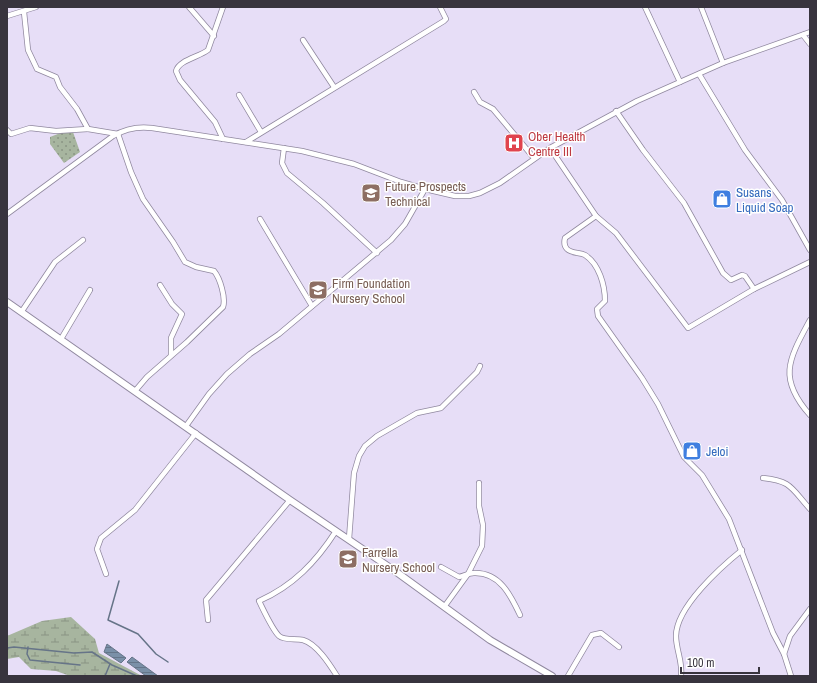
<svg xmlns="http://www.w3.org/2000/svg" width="817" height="683" viewBox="0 0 817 683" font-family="'Archivo Narrow',sans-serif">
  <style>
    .wetland { fill: url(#wetland-marsh) }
    .garden { fill: url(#garden-dots) }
    .water { fill: url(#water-rules); stroke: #667488 }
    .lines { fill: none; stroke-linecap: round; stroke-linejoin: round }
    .stream { stroke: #667488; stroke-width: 1.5 }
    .street-casing { stroke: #90889f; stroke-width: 6 }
    .secondary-casing { stroke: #90889f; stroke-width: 8 }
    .street { stroke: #fff; stroke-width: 4.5 }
    .secondary { stroke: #fff; stroke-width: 6 }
    .labels { text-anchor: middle; stroke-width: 3; stroke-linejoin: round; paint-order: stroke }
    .health-label { font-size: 13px; fill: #be3a42; stroke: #fff; text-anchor: start }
    .education-label { font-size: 13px; fill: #785e54; stroke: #fff; text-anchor: start }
    .shop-label { font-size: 13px; fill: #366cbe; stroke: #fff; text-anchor: start }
  </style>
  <defs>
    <pattern id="wetland-marsh" width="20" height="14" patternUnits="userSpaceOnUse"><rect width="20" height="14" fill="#a7b59f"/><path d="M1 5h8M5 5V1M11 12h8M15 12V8" fill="none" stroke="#899483"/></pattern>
    <pattern id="garden-dots" width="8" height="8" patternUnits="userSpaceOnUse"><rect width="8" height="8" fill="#a7b59f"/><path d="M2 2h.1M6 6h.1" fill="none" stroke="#899483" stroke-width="1.8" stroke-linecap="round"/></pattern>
    <pattern id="water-rules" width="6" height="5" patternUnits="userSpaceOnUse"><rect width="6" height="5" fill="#7a90a8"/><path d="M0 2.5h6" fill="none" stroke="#65768a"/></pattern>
  </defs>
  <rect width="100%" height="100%" fill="#e7def7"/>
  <!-- wetland -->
  <polygon class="wetland" points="71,617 95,639 99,653 142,676 70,676 56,671 31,669 19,657 7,659 7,636 42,621"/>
  <!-- garden -->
  <polygon class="garden" points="63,132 73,132 80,152 64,163 50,144 50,137"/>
  <!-- water -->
  <g class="water">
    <polygon points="107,644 126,658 121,663 104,652"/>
    <polygon points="132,657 158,676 146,676 127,662"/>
  </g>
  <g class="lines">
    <!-- stream -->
    <g class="stream">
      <polyline points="119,581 108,620 138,634 156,654 168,662"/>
      <polyline points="28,647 27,654 30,660 80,665"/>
      <polyline points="7,648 14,647 74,653 92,652 112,665 137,676"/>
      <polyline points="105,676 110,664"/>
    </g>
    <!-- street casing -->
    <g class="street-casing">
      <g id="street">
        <polyline points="189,7 214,36"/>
        <polyline points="645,7 680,82"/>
        <polyline points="701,7 723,63"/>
        <path d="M24,12L28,50L37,69L56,77L60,87L77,109L88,129L118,134L131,172L143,199L173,242L185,262L196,267L214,271C220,278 226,298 223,307L187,342L147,377L135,391"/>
        <polyline points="7,16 36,7"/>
        <polyline points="803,35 810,44"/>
        <polyline points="303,40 334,87"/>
        <polyline points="699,74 745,150 782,200 810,250"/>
        <polyline points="474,92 480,102 493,109 534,158"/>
        <polyline points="239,95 261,132"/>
        <polyline points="616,111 643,150 684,203 723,273 731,280 742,275 745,276 754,289"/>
        <polyline points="7,130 11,134 30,128 56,131 88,129"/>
        <path d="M223,139L215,122L180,80L176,71C179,60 199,57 208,50L223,7"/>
        <polyline points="246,142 444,21 446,19 440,7"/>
        <polyline points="284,148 282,163 287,173 323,203 377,253"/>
        <polyline points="550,148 596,216 616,233 688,328 754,289 810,262"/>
        <path d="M7,214L113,136C125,129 137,126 152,128L302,151L354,164L401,182L425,189L455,196H469L480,193L500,183L550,148L637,101L723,63L810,32"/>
        <path d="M596,216L565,238C564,242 564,246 567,249C572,254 580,252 585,255C599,264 605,285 605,301L597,309L598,316L642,378L658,404L684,457L702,475L729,519L773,633L784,654L791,676"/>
        <polyline points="260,219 312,306"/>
        <polyline points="160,285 172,304 182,314 171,338 171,355"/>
        <polyline points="22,311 55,262 83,240"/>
        <path d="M810,320C789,359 777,378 810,415"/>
        <polyline points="61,339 90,290"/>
        <polyline points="186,426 209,394 227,374 250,354 279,334 391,240 405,224 425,189"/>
        <path d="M763,478C792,481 791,488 810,509"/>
        <path d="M336,531C316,562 293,586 259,601C264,611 272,629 279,636C285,641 296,638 303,640C317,644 330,665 337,676"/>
        <polyline points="349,539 354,473 359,456 365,446 377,436 417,413 441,408 477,372 480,366"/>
        <path d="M441,567L459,577C464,576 469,573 474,573C500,572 511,596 520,615"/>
        <polyline points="106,574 97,549 101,538 135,510 196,433"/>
        <polyline points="444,607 468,574 482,546 483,525 479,506 479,483"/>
        <polyline points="208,620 206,600 290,500"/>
        <polyline points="784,654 790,636 810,609"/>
        <polyline points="568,676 592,635 601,633 619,647"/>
        <path d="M681,676C683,662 676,650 676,636C676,607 721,567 742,550"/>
      </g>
    </g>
    <!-- secondary casing -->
    <g class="secondary-casing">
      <polyline id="secondary" points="7,302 290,500 395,571 490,640 552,676"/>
    </g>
    <!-- street -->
    <use href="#street" class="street"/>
    <!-- secondary -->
    <use href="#secondary" class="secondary"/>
  </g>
  <!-- icons -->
  <defs>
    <g id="hospital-square" transform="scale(1)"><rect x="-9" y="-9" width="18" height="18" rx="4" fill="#e0444e" stroke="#fff"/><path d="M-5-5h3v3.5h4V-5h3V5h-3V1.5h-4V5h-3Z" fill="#fff"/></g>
    <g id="school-square" transform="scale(1)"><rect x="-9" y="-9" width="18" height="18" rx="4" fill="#8d6e63" stroke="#fff"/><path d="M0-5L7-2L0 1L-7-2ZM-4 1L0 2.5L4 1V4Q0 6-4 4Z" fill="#fff"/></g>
    <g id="shop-square" transform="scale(1)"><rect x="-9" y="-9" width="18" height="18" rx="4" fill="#3f7fe0" stroke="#fff"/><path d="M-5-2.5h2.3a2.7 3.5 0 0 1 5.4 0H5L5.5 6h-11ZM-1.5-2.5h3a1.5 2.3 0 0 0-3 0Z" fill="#fff"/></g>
  </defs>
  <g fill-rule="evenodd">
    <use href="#hospital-square" x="514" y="143"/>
    <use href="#school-square" x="371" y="193"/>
    <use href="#shop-square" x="722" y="199"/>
    <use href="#school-square" x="318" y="290"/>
    <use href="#shop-square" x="692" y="451"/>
    <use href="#school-square" x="348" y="559"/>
  </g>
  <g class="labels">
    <!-- health labels -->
    <g class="health-label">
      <text x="528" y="141">Ober Health<tspan x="528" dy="15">Centre III</tspan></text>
    </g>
    <!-- education labels -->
    <g class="education-label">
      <text x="385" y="191">Future Prospects<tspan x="385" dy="15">Technical</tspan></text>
      <text x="332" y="288">Firm Foundation<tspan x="332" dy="15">Nursery School</tspan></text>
      <text x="362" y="557">Farrella<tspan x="362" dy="15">Nursery School</tspan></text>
    </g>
    <!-- shop labels -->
    <g class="shop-label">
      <text x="736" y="197">Susans<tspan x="736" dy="15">Liquid Soap</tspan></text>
      <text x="706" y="456">Jeloi</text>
    </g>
  </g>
  <!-- border -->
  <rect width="817" height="683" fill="none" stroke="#38343e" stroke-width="16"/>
  <!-- scale -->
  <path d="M681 667v6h78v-6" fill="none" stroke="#38343e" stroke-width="2"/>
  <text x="687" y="667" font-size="12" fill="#38343e" stroke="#ffffff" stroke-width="3" paint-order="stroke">100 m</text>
</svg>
